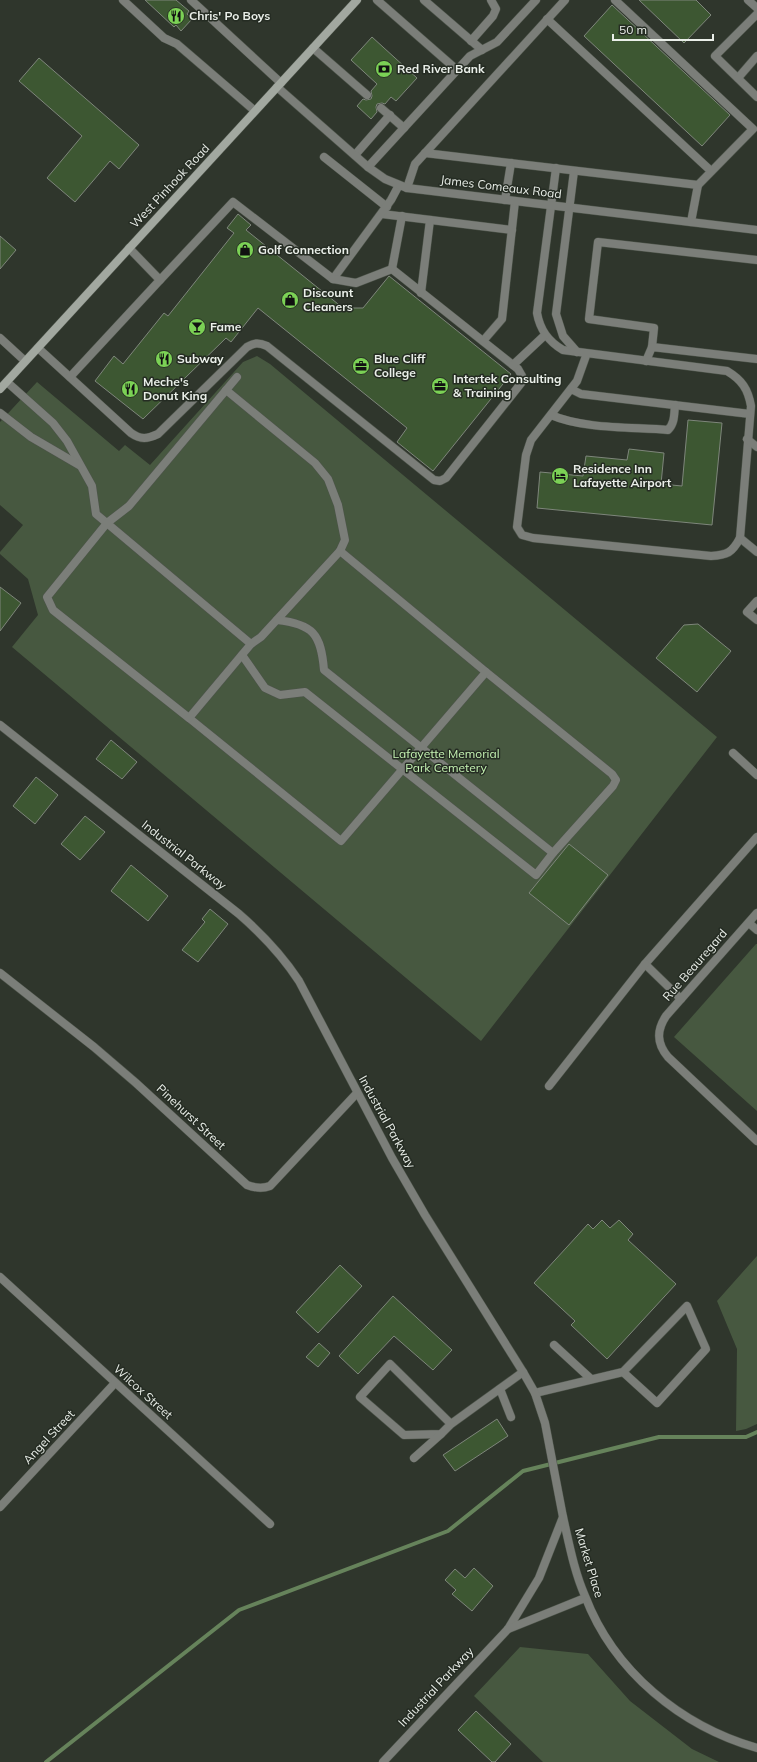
<svg xmlns="http://www.w3.org/2000/svg" width="757" height="1762" viewBox="0 0 757 1762" font-family="Mulish,sans-serif">
  <style>
    .green { fill: #475840 }
    .lines { fill: none; stroke-linecap: round; stroke-linejoin: round }
    .stream { stroke: #66835b; stroke-width: 4 }
    .building { fill: #3d5732; stroke: #7e867b }
    .lane-casing { stroke: #4d544a; stroke-width: 9 }
    .street-casing { stroke: #4d544a; stroke-width: 9 }
    .secondary-casing { stroke: #4d544a; stroke-width: 9 }
    .lane { stroke: #7b7e79; stroke-width: 8 }
    .street { stroke: #7b7e79; stroke-width: 8 }
    .secondary { stroke: #a2a8a0; stroke-width: 8 }
    .labels { text-anchor: middle; stroke-width: 3; stroke-linejoin: round; paint-order: stroke }
    .poi-label { font-size: 12px; font-weight: bold; fill: #eaefe9; stroke: #252c23; text-anchor: start }
    .street-label { font-size: 12px; fill: #eaefe9; stroke: #252c23 }
    .park-label { font-size: 12px; fill: #c5f3b3; stroke: #252c23 }
  </style>
  <rect width="100%" height="100%" fill="#2f362c"/>
  <!-- green -->
  <g class="green">
    <polygon points="257,356 270,364 717,737 481,1041 12,647 38,615 28,579 0,554 0,552 23,525 0,505 0,422 37,382 119,451 125,445 150,465 243,362"/>
    <polygon points="756,944 757,944 757,1111 674,1037"/>
    <polygon points="757,1256 757,1424 746,1429 736,1431 737,1349 717,1301"/>
    <polygon points="520,1647 588,1654 630,1701 692,1749 719,1762 543,1762 474,1696"/>
  </g>
  <g class="lines">
    <!-- stream -->
    <polyline class="stream" points="46,1762 239,1610 448,1531 523,1471 659,1437 746,1437 757,1432"/>
  </g>
  <!-- building -->
  <g class="building">
    <polygon points="145,0 176,0 189,11 187,14 192,19 181,31 176,25 174,27"/>
    <polygon points="639,0 696,0 711,15 684,43"/>
    <polygon points="612,5 730,115 702,146 584,36"/>
    <polygon points="372,37 417,78 396,101 391,97 385,104 382,103 377,104 376,107 377,112 371,119 357,106 363,99 366,100 371,99 372,96 371,91 377,84 351,60"/>
    <polygon points="39,58 139,145 119,169 110,161 75,202 47,178 82,136 19,81"/>
    <polygon points="238,214 251,225 246,230 343,308 363,308 389,276 511,374 433,471 397,442 407,428 258,308 231,342 226,338 143,419 95,381 114,356 123,364 164,313 168,316 234,233 227,228"/>
    <polygon points="0,236 16,250 0,269"/>
    <polygon points="688,420 722,423 712,525 537,508 540,472 583,476 586,456 627,460 629,449 664,453 661,484 682,486"/>
    <polygon points="0,587 21,603 0,631"/>
    <polygon points="698,624 731,651 697,692 656,658 684,625"/>
    <polygon points="111,740 137,762 122,779 96,759"/>
    <polygon points="36,777 58,795 35,824 13,806"/>
    <polygon points="85,816 105,832 80,860 61,844"/>
    <polygon points="569,844 608,875 569,925 529,893"/>
    <polygon points="131,865 168,896 148,921 111,891"/>
    <polygon points="210,909 228,924 198,962 182,950 205,922 202,919"/>
    <polygon points="602,1220 610,1228 619,1220 633,1234 628,1240 676,1284 607,1359 571,1325 575,1321 534,1283 588,1224 593,1229"/>
    <polygon points="340,1265 362,1286 318,1333 296,1312"/>
    <polygon points="393,1296 452,1350 433,1370 394,1336 358,1374 339,1356"/>
    <polygon points="319,1343 330,1353 318,1367 306,1357"/>
    <polygon points="497,1419 508,1436 455,1471 443,1455"/>
    <polygon points="474,1568 493,1586 472,1611 452,1594 456,1590 445,1580 455,1569 465,1578"/>
    <polygon points="476,1711 511,1744 495,1762 492,1762 458,1730"/>
  </g>
  <g class="lines">
    <!-- lane casing -->
    <g class="lane-casing">
      <g id="lane">
        <polyline points="123,0 164,38 177,44 255,111"/>
        <polyline points="191,0 281,83"/>
        <polyline points="377,0 457,70"/>
        <polyline points="424,0 482,50"/>
        <polyline points="615,0 753,129 698,185 691,222"/>
        <polyline points="748,0 757,8"/>
        <polyline points="757,14 715,56 757,97"/>
        <polyline points="547,19 711,171"/>
        <polyline points="471,41 493,16 496,9 491,0"/>
        <polyline points="313,48 367,95"/>
        <polyline points="738,78 757,56"/>
        <polyline points="381,108 404,128"/>
        <polyline points="425,153 698,185"/>
        <polyline points="355,155 390,115"/>
        <polyline points="324,157 387,207"/>
        <polyline points="368,167 470,56 497,42 536,0"/>
        <path d="M556,168L537,313C540,330 548,341 563,350L727,371C742,380 748,389 751,406L740,538C732,553 727,555 711,556L533,538L522,535L517,527L526,455L531,440L577,381L587,353"/>
        <polyline points="574,171 556,314 563,336 577,352"/>
        <polyline points="407,188 415,164 565,0"/>
        <polyline points="505,200 511,163"/>
        <polyline points="382,214 512,230"/>
        <polyline points="392,269 402,216"/>
        <polyline points="160,280 233,202 333,279 391,200 399,185"/>
        <polyline points="421,293 430,220"/>
        <polyline points="0,338 25,361"/>
        <polyline points="483,341 502,319 515,201"/>
        <polyline points="652,347 654,328 589,319 598,242 757,260"/>
        <path d="M38,348L131,433C141,440 147,439 158,434L247,347C254,343 258,342 267,346L434,480L440,481L446,478L522,382V376L518,369L392,269L356,283L333,279"/>
        <polyline points="646,361 652,347 757,359"/>
        <polyline points="513,365 545,335"/>
        <polyline points="70,377 160,280 129,248"/>
        <polyline points="7,382 53,423 67,441 92,486 96,514 251,644"/>
        <polyline points="571,389 581,394 750,414"/>
        <polyline points="226,390 315,463 328,479 338,505 345,540 340,551 486,672 612,774 616,780 613,786 553,853 536,875 305,692 280,695 265,688 242,655"/>
        <polyline points="0,413 31,437 79,465"/>
        <path d="M551,415C583,429 632,427 668,430C675,423 674,414 675,405"/>
        <polyline points="747,439 757,447"/>
        <polyline points="740,538 757,552"/>
        <polyline points="340,551 261,637 251,644 189,718 341,841 486,672"/>
        <path d="M277,620C313,624 321,634 324,670L553,853"/>
        <polyline points="189,718 53,610 47,597 107,523 129,506 237,377"/>
        <polyline points="733,753 757,775"/>
        <polyline points="749,923 757,930"/>
        <polyline points="681,999 645,964 757,837"/>
        <polyline points="549,1086 645,964"/>
        <polyline points="554,1345 591,1379"/>
        <polyline points="500,1389 511,1417"/>
        <polyline points="535,1393 623,1372 687,1306 706,1349 657,1403 623,1372"/>
        <polyline points="451,1424 390,1364 360,1397 404,1435 441,1434 451,1424 523,1372"/>
        <polyline points="414,1458 441,1434"/>
      </g>
    </g>
    <!-- street casing -->
    <g class="street-casing">
      <g id="street">
        <polyline points="277,87 368,167 385,179 407,188 757,230"/>
        <polyline points="757,601 747,612 757,620"/>
        <path d="M0,725L239,914C262,934 282,955 299,981L392,1158L425,1215L523,1372L535,1393L545,1423L563,1517L539,1578L508,1629L383,1762"/>
        <path d="M757,913L666,1016C656,1031 657,1044 668,1057L757,1141"/>
        <path d="M0,973L94,1047L136,1083L247,1185C255,1188 262,1189 270,1186L357,1093"/>
        <polyline points="0,1277 270,1524"/>
        <polyline points="0,1507 115,1383"/>
        <path d="M563,1517C569,1543 574,1571 585,1596C614,1672 681,1726 757,1748"/>
        <polyline points="508,1629 585,1598"/>
      </g>
    </g>
    <!-- secondary casing -->
    <g class="secondary-casing">
      <polyline id="secondary" points="0,389 357,0"/>
    </g>
    <!-- lane -->
    <use href="#lane" class="lane"/>
    <!-- street -->
    <use href="#street" class="street"/>
    <!-- secondary -->
    <use href="#secondary" class="secondary"/>
  </g>
  <!-- icons -->
  <defs>
    <g id="restaurant-disc" transform="scale(0.9)"><circle r="9.5" fill="#7bd155" stroke="#252c23"/><path d="M-5-6h1v4h1v-4h1v4h1v-4h1v5L-1.5 .5V6h-2V.5L-5-1ZM5-6V6H3V1.5H1.5Q1.5-4 5-6Z" fill="#111"/></g>
    <g id="bank-disc" transform="scale(0.9)"><circle r="9.5" fill="#7bd155" stroke="#252c23"/><path d="M-6-4H6V4H-6ZM0-2.3a2.3 2.3 0 1 0 0 4.6a2.3 2.3 0 1 0 0-4.6Z" fill="#111"/></g>
    <g id="shop-disc" transform="scale(0.9)"><circle r="9.5" fill="#7bd155" stroke="#252c23"/><path d="M-5-2.5h2.3a2.7 3.5 0 0 1 5.4 0H5L5.5 6h-11ZM-1.5-2.5h3a1.5 2.3 0 0 0-3 0Z" fill="#111"/></g>
    <g id="bar-disc" transform="scale(0.9)"><circle r="9.5" fill="#7bd155" stroke="#252c23"/><path d="M-6-5H6L.8 .8V4.5H3.5V6h-7V4.5H-.8V.8Z" fill="#111"/></g>
    <g id="office-disc" transform="scale(0.9)"><circle r="9.5" fill="#7bd155" stroke="#252c23"/><path d="M-6-3h4V-5.5h4V-3h4V5H-6ZM-1-4.5V-3h2v-1.5ZM-6 0V1H6V0Z" fill="#111"/></g>
    <g id="hotel-disc" transform="scale(0.9)"><circle r="9.5" fill="#7bd155" stroke="#252c23"/><path d="M-6-4.5h1.5V1H6V5H4.5V3h-9V5H-6ZM-4 0a1.8 1.8 0 1 1 3.6 0ZM.5 0V-2.5h3Q6-2.5 6 0Z" fill="#111"/></g>
  </defs>
  <g fill-rule="evenodd">
    <use href="#restaurant-disc" x="176" y="16"/>
    <use href="#bank-disc" x="384" y="69"/>
    <use href="#shop-disc" x="245" y="250"/>
    <use href="#shop-disc" x="290" y="300"/>
    <use href="#bar-disc" x="197" y="327"/>
    <use href="#restaurant-disc" x="164" y="359"/>
    <use href="#office-disc" x="361" y="366"/>
    <use href="#office-disc" x="440" y="386"/>
    <use href="#restaurant-disc" x="130" y="389"/>
    <use href="#hotel-disc" x="560" y="476"/>
  </g>
  <g class="labels">
    <!-- poi labels -->
    <g class="poi-label">
      <text x="189" y="20">Chris' Po Boys</text>
      <text x="397" y="73">Red River Bank</text>
      <text x="258" y="254">Golf Connection</text>
      <text x="303" y="297">Discount<tspan x="303" dy="14">Cleaners</tspan></text>
      <text x="210" y="331">Fame</text>
      <text x="177" y="363">Subway</text>
      <text x="374" y="363">Blue Cliff<tspan x="374" dy="14">College</tspan></text>
      <text x="453" y="383">Intertek Consulting<tspan x="453" dy="14">&amp; Training</tspan></text>
      <text x="143" y="386">Meche's<tspan x="143" dy="14">Donut King</tspan></text>
      <text x="573" y="473">Residence Inn<tspan x="573" dy="14">Lafayette Airport</tspan></text>
    </g>
    <!-- street labels -->
    <g class="street-label">
      <text transform="translate(170 186) rotate(-47)" y="4">West Pinhook Road</text>
      <text transform="translate(501 187) rotate(7)" y="4">James Comeaux Road</text>
      <text transform="translate(184 855) rotate(38)" y="4">Industrial Parkway</text>
      <text transform="translate(695 965) rotate(-49)" y="4">Rue Beauregard</text>
      <text transform="translate(191 1117) rotate(43)" y="4">Pinehurst Street</text>
      <text transform="translate(387 1122) rotate(61)" y="4">Industrial Parkway</text>
      <text transform="translate(143 1392) rotate(42)" y="4">Wilcox Street</text>
      <text transform="translate(49 1437) rotate(-47)" y="4">Angel Street</text>
      <text transform="translate(589 1563) rotate(73)" y="4">Market Place</text>
      <text transform="translate(436 1687) rotate(-47)" y="4">Industrial Parkway</text>
    </g>
    <!-- park labels -->
    <g class="park-label">
      <text x="446" y="758">Lafayette Memorial<tspan x="446" dy="14">Park Cemetery</tspan></text>
    </g>
  </g>
  <!-- scale -->
  <path d="M613 34v6h100v-6" fill="none" stroke="#eaefe9" stroke-width="2"/>
  <text x="619" y="34" font-size="12" fill="#eaefe9" stroke="#252c23" stroke-width="3" paint-order="stroke">50 m</text>
</svg>
